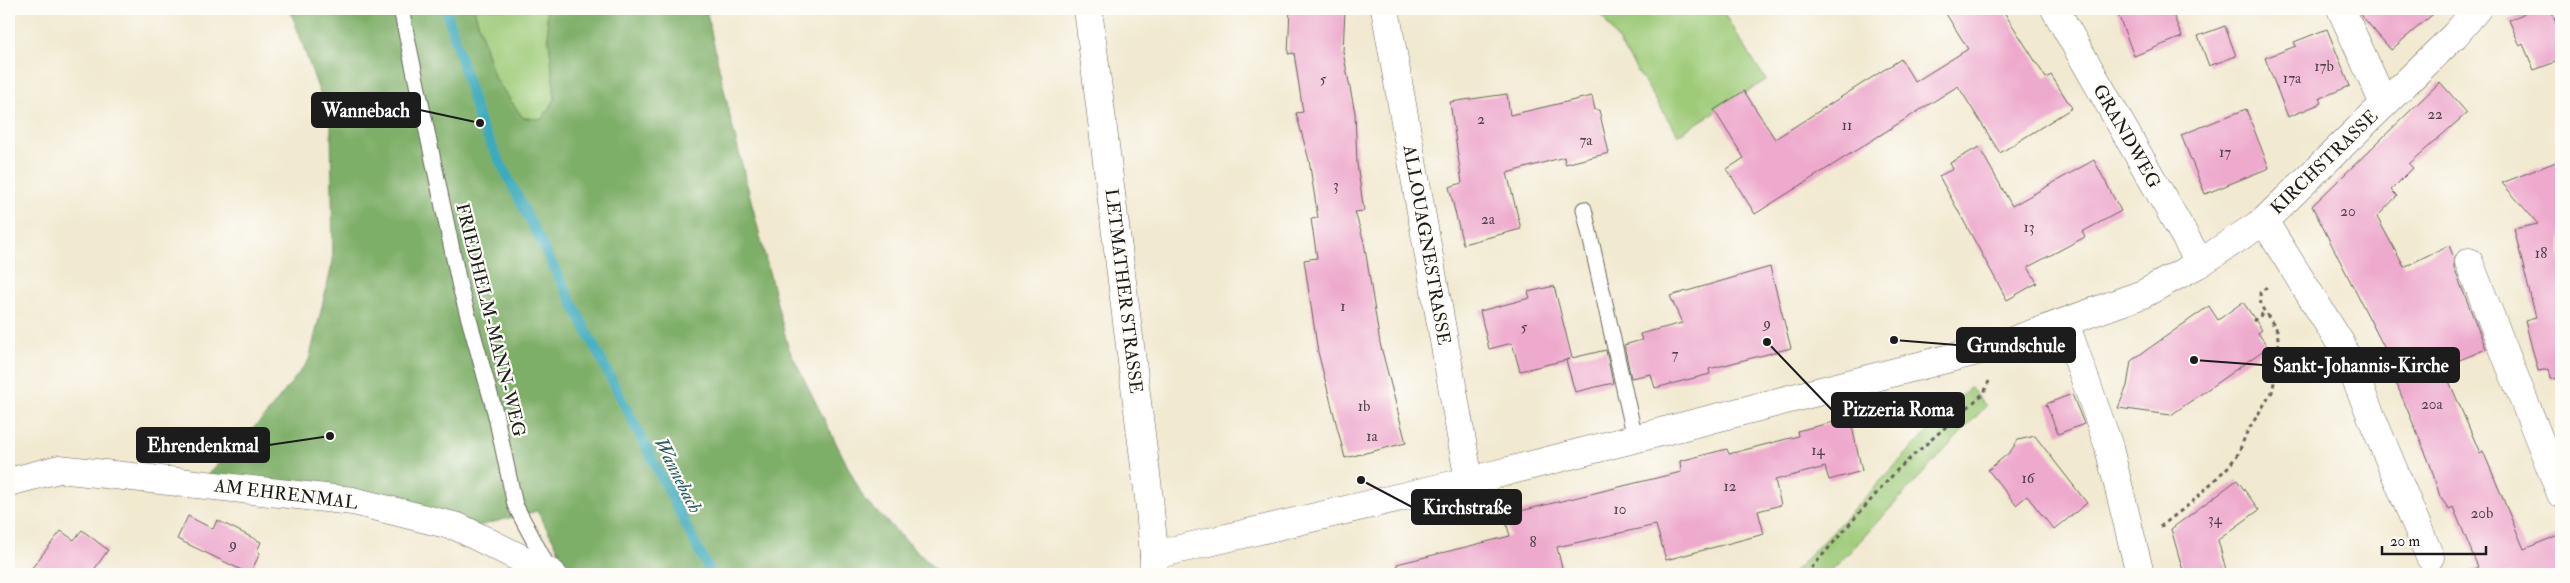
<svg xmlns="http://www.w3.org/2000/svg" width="2570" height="583" viewBox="0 0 2570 583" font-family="'IM FELL Double Pica',serif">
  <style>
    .green { fill: #9ecb78; stroke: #5d744a }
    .forest { fill: #7eaf68; stroke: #4d6642 }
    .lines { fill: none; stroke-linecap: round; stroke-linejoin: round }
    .stream { stroke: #3eabbc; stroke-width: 10 }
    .building { fill: #eeaacd }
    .lane-casing { stroke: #67645b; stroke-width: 17 }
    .street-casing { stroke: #67645b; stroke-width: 29 }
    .primary-casing { stroke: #67645b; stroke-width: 29 }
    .path { stroke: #67645b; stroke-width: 3; stroke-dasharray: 4 4; stroke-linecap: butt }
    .lane { stroke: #fff; stroke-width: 15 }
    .street { stroke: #fff; stroke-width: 28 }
    .primary { stroke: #fff; stroke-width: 28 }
    .labels { text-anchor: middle; stroke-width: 4.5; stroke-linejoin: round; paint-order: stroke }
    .number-label { font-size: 15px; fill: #504048 }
    .street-label { font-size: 18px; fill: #1c1c1c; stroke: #fdfcf7 }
    .water-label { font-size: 19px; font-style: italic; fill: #2b5c64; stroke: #fdfcf7 }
    .leader { fill: none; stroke: #1c1c1c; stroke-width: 2 }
    .callout-dot { fill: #1c1c1c; stroke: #fdfcf7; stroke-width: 2 }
    .callout { fill: #1c1c1c; stroke: #1c1c1c; stroke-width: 2 }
    .callout-label { font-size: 19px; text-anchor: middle; font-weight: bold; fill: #fff }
  </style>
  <rect width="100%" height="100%" fill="#fdfcf7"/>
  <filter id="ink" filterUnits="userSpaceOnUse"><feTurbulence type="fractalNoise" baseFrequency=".02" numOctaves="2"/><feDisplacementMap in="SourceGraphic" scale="10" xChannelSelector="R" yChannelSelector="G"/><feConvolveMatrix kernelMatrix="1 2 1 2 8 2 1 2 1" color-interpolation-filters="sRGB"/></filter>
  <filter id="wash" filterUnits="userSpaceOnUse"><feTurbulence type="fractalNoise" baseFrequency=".0096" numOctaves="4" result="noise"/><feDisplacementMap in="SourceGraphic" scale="20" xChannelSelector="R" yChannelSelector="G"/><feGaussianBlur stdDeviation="1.12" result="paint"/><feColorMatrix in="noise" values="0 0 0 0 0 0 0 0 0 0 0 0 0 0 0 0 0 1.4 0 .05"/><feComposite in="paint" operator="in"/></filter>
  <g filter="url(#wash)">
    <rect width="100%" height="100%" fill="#f1e9d0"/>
    <!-- green -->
    <g class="green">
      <polygon points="474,9 546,9 555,99 542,119 523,118 494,77"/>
      <polygon points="1598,9 1721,9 1766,80 1678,135"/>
      <polygon points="1970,387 1986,406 1829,574 1792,574"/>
    </g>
    <!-- forest -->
    <polygon class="forest" points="290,9 474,9 494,77 523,118 542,119 555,99 546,9 706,9 732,125 788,347 864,499 940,574 572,574 537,511 455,532 206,476 266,415 309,360 333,261 331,125"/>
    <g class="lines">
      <!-- stream -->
      <polyline class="stream" points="446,9 480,123 711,574"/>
    </g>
    <g id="blocks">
      <!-- building -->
      <g class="building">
        <polygon points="1290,9 1345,9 1343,52 1355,113 1357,164 1364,211 1355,212 1364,242 1380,343 1406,443 1345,458 1318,352 1304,260 1317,258 1311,219 1318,218 1309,160 1296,113 1303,112 1294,53 1288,54"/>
        <polygon points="1943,9 2002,9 2046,78 2051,75 2072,108 2000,153 1958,86 1755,214 1727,169 1744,158 1714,110 1744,91 1775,139 1901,59 1915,82 1968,49"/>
        <polygon points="2116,9 2171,9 2182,37 2134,56"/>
        <polygon points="2358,9 2439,9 2391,50 2362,16"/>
        <polygon points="2527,9 2551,9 2561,37 2561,60 2534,70 2523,44 2520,46 2509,20 2523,14"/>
        <polygon points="2225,26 2236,56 2209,66 2198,36"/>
        <polygon points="2327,29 2350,86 2320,98 2322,103 2288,117 2265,58 2296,46 2294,42"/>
        <polygon points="2440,82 2467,113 2409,164 2413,168 2391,190 2397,196 2377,217 2404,267 2449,245 2454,258 2454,268 2486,349 2443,367 2480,453 2483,451 2524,549 2561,534 2561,569 2549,574 2464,574 2478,567 2453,507 2449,509 2440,497 2430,464 2385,356 2388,355 2312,206"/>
        <polygon points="1507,94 1510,115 1592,96 1595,110 1599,110 1609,153 1565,164 1564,157 1507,173 1521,229 1463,244 1449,187 1462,183 1450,102"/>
        <polygon points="2246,109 2269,168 2205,194 2181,135"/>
        <polygon points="1979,147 2012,206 2094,160 2121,211 2082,232 2085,237 2028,267 2037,283 2007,300 1939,176 1953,169 1950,163"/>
        <polygon points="2561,160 2561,378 2551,379 2549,369 2538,371 2525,321 2536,318 2514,229 2538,224 2502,183"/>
        <polygon points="1770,267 1791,348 1709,369 1710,374 1655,388 1651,374 1631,378 1624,345 1642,340 1640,334 1682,323 1670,296"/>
        <polygon points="1554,286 1572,358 1606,350 1613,383 1575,392 1566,360 1570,359 1520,371 1512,343 1489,349 1480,311 1530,298 1528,292"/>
        <polygon points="2243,302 2262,330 2258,333 2268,347 2171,415 2118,408 2127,386 2131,361 2209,306 2218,320"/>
        <polygon points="2072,394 2084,424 2058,434 2046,404"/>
        <polygon points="1850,418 1862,471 1829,480 1825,467 1775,480 1781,505 1758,511 1764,534 1666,560 1656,525 1557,547 1562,568 1537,574 1398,574 1397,564 1510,536 1504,515 1681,472 1680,461 1727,449 1729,454 1798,436 1797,431"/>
        <polygon points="2035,436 2087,503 2054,530 2027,496 2016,505 1988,470 2010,452 2018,440"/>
        <polygon points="2237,480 2259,510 2218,540 2227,574 2184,574 2171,529"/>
        <polygon points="188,516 213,529 217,520 261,542 257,551 260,553 250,574 177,539"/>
        <polygon points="82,530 108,550 91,574 27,574 61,531 74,540"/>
      </g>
    </g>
  </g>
  <g filter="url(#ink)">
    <use href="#blocks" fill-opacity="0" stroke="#67645b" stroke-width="1"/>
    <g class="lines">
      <!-- lane casing -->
      <g class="lane-casing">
        <g id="lane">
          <polyline points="401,9 460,287 495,412 515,505 550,571"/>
          <polyline points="1584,209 1635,438"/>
        </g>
      </g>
      <!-- street casing -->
      <g class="street-casing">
        <g id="street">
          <polyline points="1385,9 1469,481"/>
          <polyline points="2055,9 2200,263"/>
          <polyline points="2341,9 2384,104"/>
          <polyline points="2264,221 2341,344 2430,557"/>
          <polyline points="2469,262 2561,494"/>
          <polyline points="2065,323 2108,444 2140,574"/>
          <polyline points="9,482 59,469 353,501 458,527 552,574"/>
          <polyline points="1154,555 1469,481 2001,345 2143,294 2200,263 2264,221 2455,35 2477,9"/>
        </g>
      </g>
      <!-- primary casing -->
      <g class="primary-casing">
        <polyline id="primary" points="1088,9 1149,498 1154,555 1153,574"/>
      </g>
      <!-- path -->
      <g class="path">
        <polyline points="2253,321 2265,312"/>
        <polyline points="2160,527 2191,503 2229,466 2238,454 2247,432 2272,392 2280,355 2277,330 2261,306 2260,293 2268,286"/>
        <polyline points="1806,574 1898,469 1984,393 1989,381"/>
      </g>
      <!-- lane -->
      <use href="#lane" class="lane"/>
      <!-- street -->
      <use href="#street" class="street"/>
      <!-- primary -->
      <use href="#primary" class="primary"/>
    </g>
  </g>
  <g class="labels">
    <!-- number labels -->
    <g class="number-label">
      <text x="2324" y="71">17b</text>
      <text x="2292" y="83">17a</text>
      <text x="1323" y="84">5</text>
      <text x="2435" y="119">22</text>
      <text x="1481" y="124">2</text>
      <text x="1847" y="130">11</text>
      <text x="1586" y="145">7a</text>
      <text x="2225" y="157">17</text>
      <text x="1336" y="190">3</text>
      <text x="2348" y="216">20</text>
      <text x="1488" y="224">2a</text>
      <text x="2029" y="232">13</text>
      <text x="2541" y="258">18</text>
      <text x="1343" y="311">1</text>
      <text x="1767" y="328">9</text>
      <text x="1524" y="332">5</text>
      <text x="1675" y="359">7</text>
      <text x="2432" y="409">20a</text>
      <text x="1364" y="411">1b</text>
      <text x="1372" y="441">1a</text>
      <text x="1818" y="455">14</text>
      <text x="2028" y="483">16</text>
      <text x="1730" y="491">12</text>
      <text x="1620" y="514">10</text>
      <text x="2482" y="518">20b</text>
      <text x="2215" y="524">34</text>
      <text x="1533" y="547">8</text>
      <text x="233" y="549">9</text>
    </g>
    <!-- street labels -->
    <g class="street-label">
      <text transform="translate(2127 136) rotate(60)" y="6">GRANDWEG</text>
      <text transform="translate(2324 162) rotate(-44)" y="6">KIRCHSTRASSE</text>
      <text transform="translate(1427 245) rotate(80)" y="6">ALLOUAGNESTRASSE</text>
      <text transform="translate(1124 291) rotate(83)" y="6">LETMATHER STRASSE</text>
      <text transform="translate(491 320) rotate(76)" y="6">FRIEDHELM-MANN-WEG</text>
      <text transform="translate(286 494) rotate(7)" y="6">AM EHRENMAL</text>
    </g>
    <!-- water labels -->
    <g class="water-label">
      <text transform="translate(679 475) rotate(63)" y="7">Wannebach</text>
    </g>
  </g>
  <!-- callouts -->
  <path class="leader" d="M480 123L420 110M1894 340L1957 345M2194 360L2263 365M1767 342L1832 410M330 436L269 445M1361 480L1412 507"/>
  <g class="callout-dot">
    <circle cx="480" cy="123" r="5"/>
    <circle cx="1894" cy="340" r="5"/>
    <circle cx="2194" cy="360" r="5"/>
    <circle cx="1767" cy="342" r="5"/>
    <circle cx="330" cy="436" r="5"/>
    <circle cx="1361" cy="480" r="5"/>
  </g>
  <g class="callout">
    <rect x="312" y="93" width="108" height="34" rx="5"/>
    <rect x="1957" y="328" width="118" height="34" rx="5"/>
    <rect x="2263" y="348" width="196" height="34" rx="5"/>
    <rect x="1832" y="393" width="132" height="34" rx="5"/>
    <rect x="137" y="428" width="132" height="34" rx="5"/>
    <rect x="1412" y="490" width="109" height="34" rx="5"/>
  </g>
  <g class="callout-label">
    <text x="366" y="117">Wannebach</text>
    <text x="2016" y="352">Grundschule</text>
    <text x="2361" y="372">Sankt-Johannis-Kirche</text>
    <text x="1898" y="416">Pizzeria Roma</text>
    <text x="203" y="452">Ehrendenkmal</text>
    <text x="1467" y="514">Kirchstraße</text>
  </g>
  <!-- margin -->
  <rect width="2570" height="583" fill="none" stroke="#fdfcf7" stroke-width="30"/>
  <!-- scale -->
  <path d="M2382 546v8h104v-8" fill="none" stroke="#1c1c1c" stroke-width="2.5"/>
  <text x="2390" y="546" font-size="15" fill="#1c1c1c" stroke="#fdfcf7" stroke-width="4" paint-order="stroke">20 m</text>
</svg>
